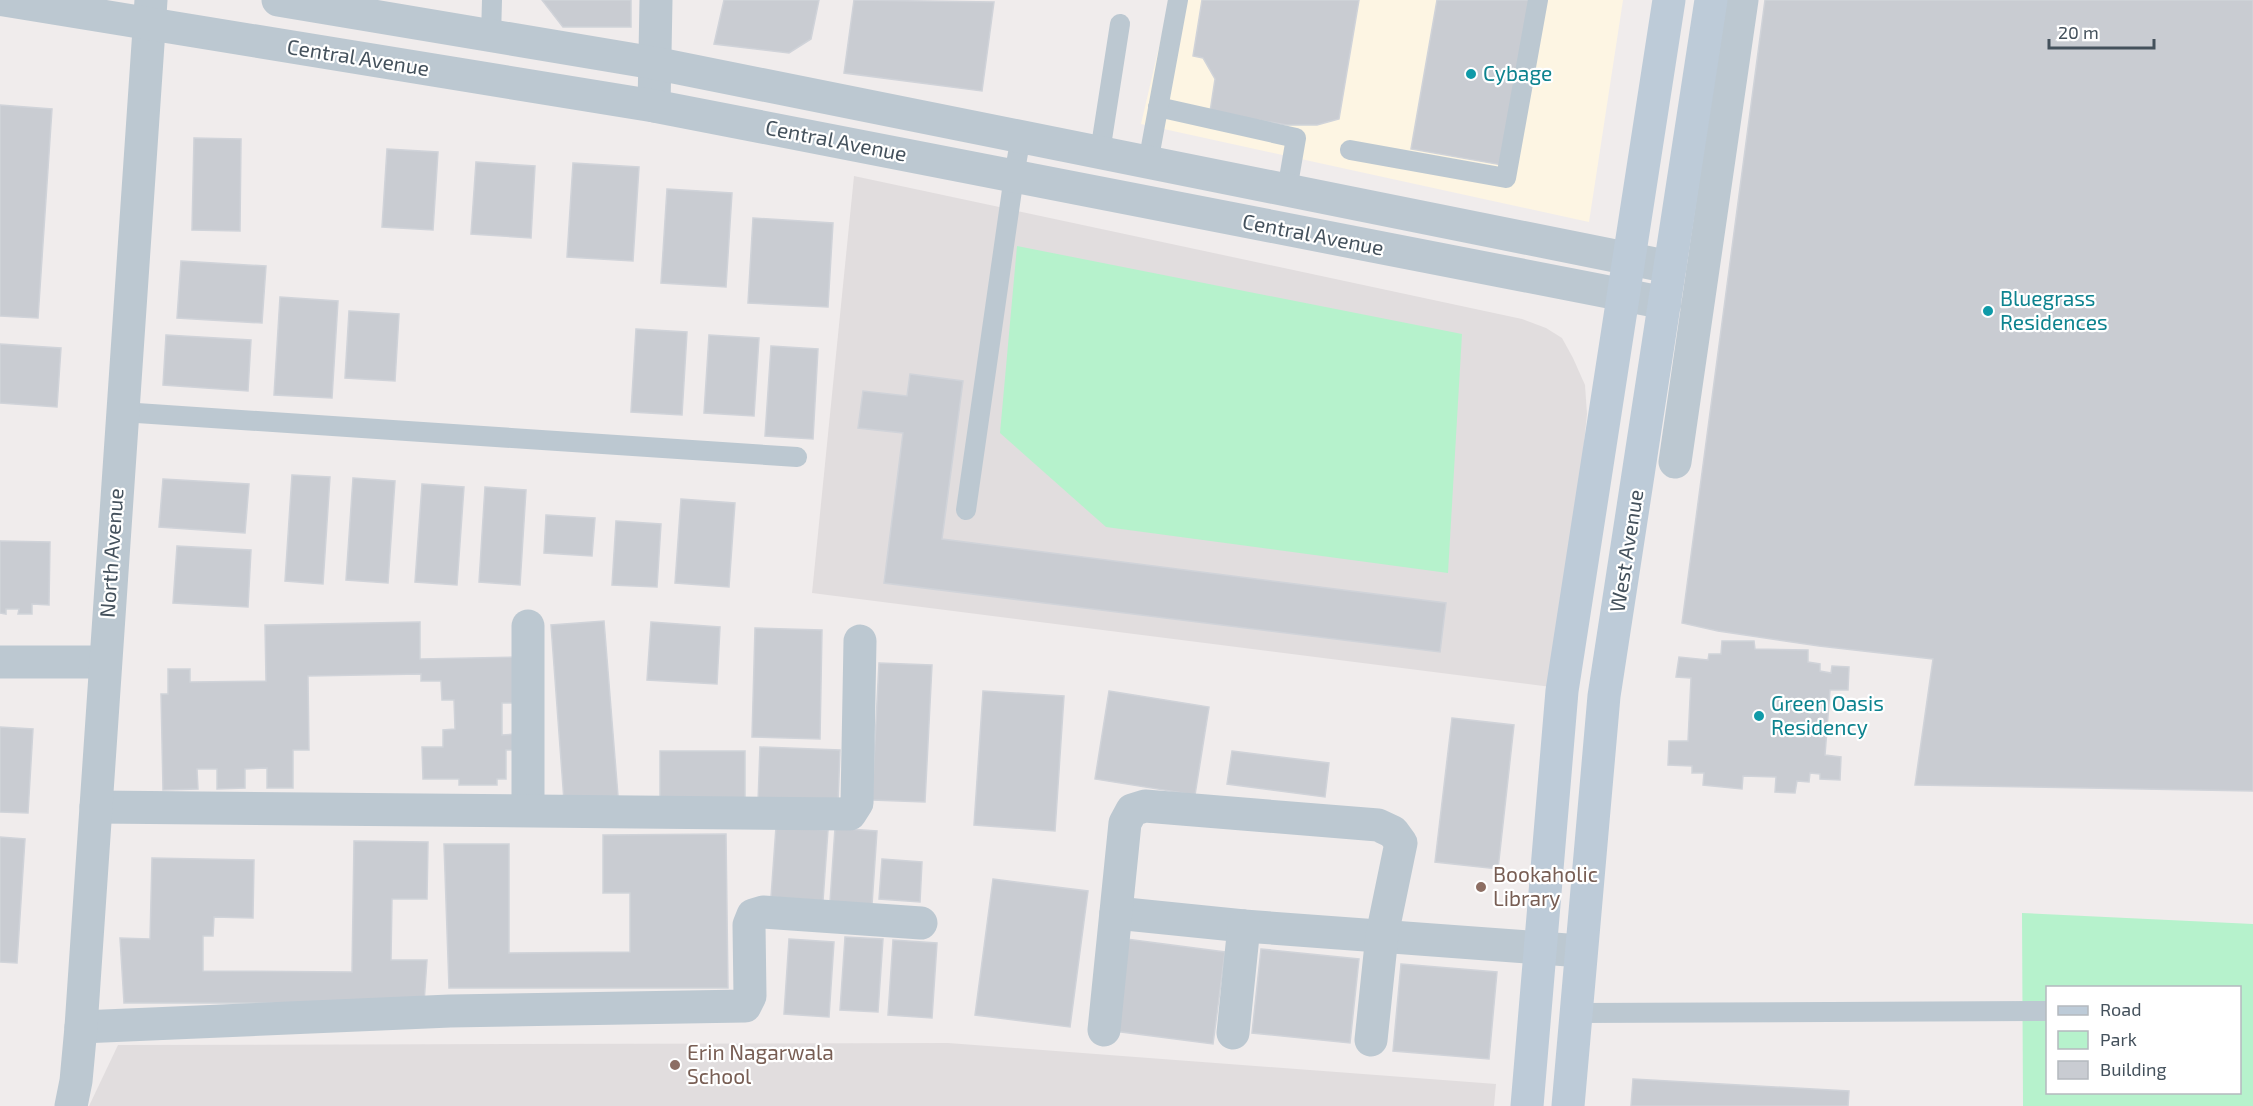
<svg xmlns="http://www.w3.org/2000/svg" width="2253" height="1106" viewBox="0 0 2253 1106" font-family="'Exo 2',sans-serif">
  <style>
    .commercial { fill: #fdf5e3 }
    .education { fill: #e1ddde }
    .green { fill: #b6f2cc; fill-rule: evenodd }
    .building { fill: #c9ccd2; stroke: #d0d3d9; stroke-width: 1.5 }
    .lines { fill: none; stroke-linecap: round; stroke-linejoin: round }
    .service { stroke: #bcc8d1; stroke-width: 20 }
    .minor { stroke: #bcc8d1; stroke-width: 33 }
    .tertiary { stroke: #bcc8d1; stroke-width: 33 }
    .secondary { stroke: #bdcbd8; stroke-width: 33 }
    .culture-dot { fill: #0f9aa8; stroke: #fff; stroke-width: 2 }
    .education-dot { fill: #8d6e63; stroke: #fff; stroke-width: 2 }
    .labels { text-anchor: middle; stroke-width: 4.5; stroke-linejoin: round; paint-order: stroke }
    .street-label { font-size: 21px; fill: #44515c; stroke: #fff }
    .culture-label { font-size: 21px; fill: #0d838f; stroke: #fff; text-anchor: start }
    .education-label { font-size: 21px; fill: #785e54; stroke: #fff; text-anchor: start }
  </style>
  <rect width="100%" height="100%" fill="#f0ecec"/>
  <!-- commercial -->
  <polygon class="commercial" points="1170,0 1623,0 1589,222 1141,124"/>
  <!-- education -->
  <g class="education">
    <polygon points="854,176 1522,319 1546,328 1562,338 1573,358 1585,385 1587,414 1559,688 812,593"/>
    <polygon points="948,1043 1496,1084 1494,1106 89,1106 118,1045"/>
  </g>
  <!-- green -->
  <g class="green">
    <polygon points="1017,246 1462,334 1448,573 1106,527 1000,433"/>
    <path d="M2022,913L2253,924V1106H2023ZM2048,988H2240V1092H2048Z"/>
  </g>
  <!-- building -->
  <g class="building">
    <polygon points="542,0 631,0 631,27 563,27"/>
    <polygon points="724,0 819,0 811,39 789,53 714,44"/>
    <polygon points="854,0 994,2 982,91 844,73"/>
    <polygon points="1202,0 1359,0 1339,119 1317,125 1287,125 1210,112 1215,79 1203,58 1193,56"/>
    <polygon points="1437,0 1531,0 1502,165 1411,149"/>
    <polygon points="1765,0 2253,0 2253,791 1915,785 1933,659 1819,646 1718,631 1682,623"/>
    <polygon points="0,105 52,109 38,318 0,316"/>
    <polygon points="194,138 241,139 240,231 192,230"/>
    <polygon points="387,149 438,152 433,230 382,227"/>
    <polygon points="476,162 535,166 531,238 471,234"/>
    <polygon points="573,163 639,167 633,261 567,257"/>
    <polygon points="667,189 732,193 726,287 661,283"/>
    <polygon points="753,218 833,223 828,307 748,303"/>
    <polygon points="181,261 266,266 262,323 177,318"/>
    <polygon points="280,297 338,301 332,398 274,395"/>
    <polygon points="349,311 399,314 395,381 345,378"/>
    <polygon points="636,329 687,332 682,415 631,412"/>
    <polygon points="166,335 251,340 248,391 163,385"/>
    <polygon points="709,335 759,338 754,416 704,413"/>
    <polygon points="0,344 61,348 57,407 0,403"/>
    <polygon points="771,346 818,349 813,439 765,436"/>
    <polygon points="910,374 963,381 942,539 1446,603 1440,652 884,583 903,433 858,428 863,391 907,396"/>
    <polygon points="292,475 330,477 323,584 285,581"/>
    <polygon points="353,478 395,481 388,583 346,580"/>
    <polygon points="163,479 249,484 245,533 159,527"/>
    <polygon points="422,484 464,487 457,585 415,582"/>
    <polygon points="485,487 526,490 520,585 479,582"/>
    <polygon points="681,499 735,503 729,587 675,583"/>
    <polygon points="546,515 595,518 592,556 544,553"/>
    <polygon points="616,521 661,524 657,587 612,585"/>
    <polygon points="0,541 50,542 49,605 32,604 32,614 18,614 19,609 6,609 6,614 0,613"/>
    <polygon points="177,546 251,550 248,607 173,603"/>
    <polygon points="604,621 618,796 564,801 551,625"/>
    <polygon points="420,622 420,659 523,657 523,703 502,703 502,735 517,734 517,750 506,750 506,779 497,779 497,785 459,785 459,779 423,779 422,747 443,747 443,730 455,729 454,700 442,700 441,681 421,681 421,674 308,676 309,750 293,750 293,788 267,788 267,768 245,769 245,788 217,789 217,769 197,769 198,789 163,790 161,694 168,694 168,669 190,669 190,682 266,681 265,625"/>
    <polygon points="651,622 720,627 717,684 647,680"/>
    <polygon points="755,628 822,630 820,739 752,737"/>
    <polygon points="1722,641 1754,641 1755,649 1808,650 1808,662 1820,664 1820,671 1831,673 1832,666 1849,667 1848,690 1830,690 1825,755 1841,757 1840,780 1820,779 1820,774 1810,773 1809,782 1797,781 1795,793 1775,792 1776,777 1743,776 1742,789 1703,785 1704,773 1692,773 1692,766 1668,765 1669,741 1688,741 1691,678 1676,677 1679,657 1708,660 1709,654 1721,654"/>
    <polygon points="879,663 932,665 925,802 872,800"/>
    <polygon points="983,691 1064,696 1055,831 974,825"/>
    <polygon points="1109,691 1209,707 1195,795 1095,779"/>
    <polygon points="1452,718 1514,725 1498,869 1435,862"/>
    <polygon points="0,727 33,729 28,813 0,812"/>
    <polygon points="760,747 840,750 838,804 758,802"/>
    <polygon points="660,751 745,751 745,799 660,800"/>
    <polygon points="1232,751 1329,763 1325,797 1227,784"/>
    <polygon points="776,827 828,830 823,901 771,897"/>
    <polygon points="835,828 877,831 872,905 830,902"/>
    <polygon points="726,834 728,988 449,988 444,844 509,844 509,953 630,952 630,893 603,893 603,835"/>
    <polygon points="0,837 25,839 17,963 0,962"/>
    <polygon points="354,841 428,842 427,899 392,899 391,960 427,960 424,1003 124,1003 120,938 150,939 152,858 254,860 253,918 214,917 213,936 203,936 203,971 352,972"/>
    <polygon points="882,859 922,862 920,902 879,899"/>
    <polygon points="993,879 1088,891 1070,1027 975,1015"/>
    <polygon points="845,937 883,939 878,1012 840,1010"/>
    <polygon points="789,939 834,942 829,1017 784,1014"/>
    <polygon points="1126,939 1225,952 1213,1044 1114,1031"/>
    <polygon points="893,940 937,943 932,1018 888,1015"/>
    <polygon points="1261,949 1359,959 1350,1043 1252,1033"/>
    <polygon points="1401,964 1497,972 1489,1059 1393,1051"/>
    <polygon points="1633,1079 1849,1091 1848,1106 1631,1106"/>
  </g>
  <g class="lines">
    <!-- service -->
    <g class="service">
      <polyline points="491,36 492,0"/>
      <polyline points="1158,107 1296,138 1287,190"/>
      <polyline points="1350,150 1506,178 1538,0"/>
      <polyline points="1100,152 1120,24"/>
      <polyline points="1148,163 1178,0"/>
      <polyline points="122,412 797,457"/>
      <polyline points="966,510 1014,176 1021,136"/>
      <polyline points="1576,1013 2048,1011"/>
    </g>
    <!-- minor -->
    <g class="minor">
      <polyline points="654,106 656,0"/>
      <polyline points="1675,462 1742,0"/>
      <polyline points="528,626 528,810"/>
      <polyline points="0,662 105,662"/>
      <polyline points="96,807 850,814 857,803 860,641"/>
      <polyline points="1116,913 1244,926 1581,951"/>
      <polyline points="81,1027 450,1011 745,1006 750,996 749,925 753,915 763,912 921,923"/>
      <polyline points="1104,1030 1125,823 1132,810 1145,806 1378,825 1393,832 1401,843 1382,935 1371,1040"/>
      <polyline points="1233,1033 1244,926"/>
      <polyline points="71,1106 76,1081 81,1027 151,0"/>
    </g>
    <!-- tertiary -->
    <g class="tertiary">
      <polyline points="4,0 654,106 1665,303"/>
      <polyline points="278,0 654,63 1670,267"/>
    </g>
    <!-- secondary -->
    <g class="secondary">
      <polyline points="1527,1106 1562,691 1669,0"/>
      <polyline points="1568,1106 1604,696 1711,0"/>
    </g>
  </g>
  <!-- markers -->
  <g class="culture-dot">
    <circle cx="1471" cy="74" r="6"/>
    <circle cx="1988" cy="311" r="6"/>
    <circle cx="1759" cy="716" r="6"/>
  </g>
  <g class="education-dot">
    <circle cx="1481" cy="887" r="6"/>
    <circle cx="675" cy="1065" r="6"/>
  </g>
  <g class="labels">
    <!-- street labels -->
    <g class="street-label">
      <text transform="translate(358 58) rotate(9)" y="7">Central Avenue</text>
      <text transform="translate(836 141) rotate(11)" y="7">Central Avenue</text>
      <text transform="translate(1313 235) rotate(11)" y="7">Central Avenue</text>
      <text transform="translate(1627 551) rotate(-81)" y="7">West Avenue</text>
      <text transform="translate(112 553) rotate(-86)" y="7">North Avenue</text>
    </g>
    <!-- culture labels -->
    <g class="culture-label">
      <text x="1483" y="81">Cybage</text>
      <text x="2000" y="306">Bluegrass<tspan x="2000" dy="24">Residences</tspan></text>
      <text x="1771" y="711">Green Oasis<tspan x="1771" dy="24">Residency</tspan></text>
    </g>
    <!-- education labels -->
    <g class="education-label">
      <text x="1493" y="882">Bookaholic<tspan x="1493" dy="24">Library</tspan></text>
      <text x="687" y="1060">Erin Nagarwala<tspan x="687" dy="24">School</tspan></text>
    </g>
  </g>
  <!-- legend -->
  <rect x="2046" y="986" width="195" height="108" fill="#ffffff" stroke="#b4b9be" stroke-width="1.5"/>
  <rect x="2058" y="1006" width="30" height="9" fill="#bdcbd8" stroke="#b4b9be" stroke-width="1.5"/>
  <text x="2100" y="1016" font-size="18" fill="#44515c">Road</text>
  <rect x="2058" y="1031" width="30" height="18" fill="#b6f2cc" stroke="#b4b9be" stroke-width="1.5"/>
  <text x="2100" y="1046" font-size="18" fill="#44515c">Park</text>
  <rect x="2058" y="1061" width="30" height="18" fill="#c9ccd2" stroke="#b4b9be" stroke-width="1.5"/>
  <text x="2100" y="1076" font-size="18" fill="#44515c">Building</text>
  <!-- scale -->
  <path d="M2049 39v9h105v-9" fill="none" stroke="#44515c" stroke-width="3"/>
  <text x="2058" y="39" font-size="18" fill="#44515c" stroke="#ffffff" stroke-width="4.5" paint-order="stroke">20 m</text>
</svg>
